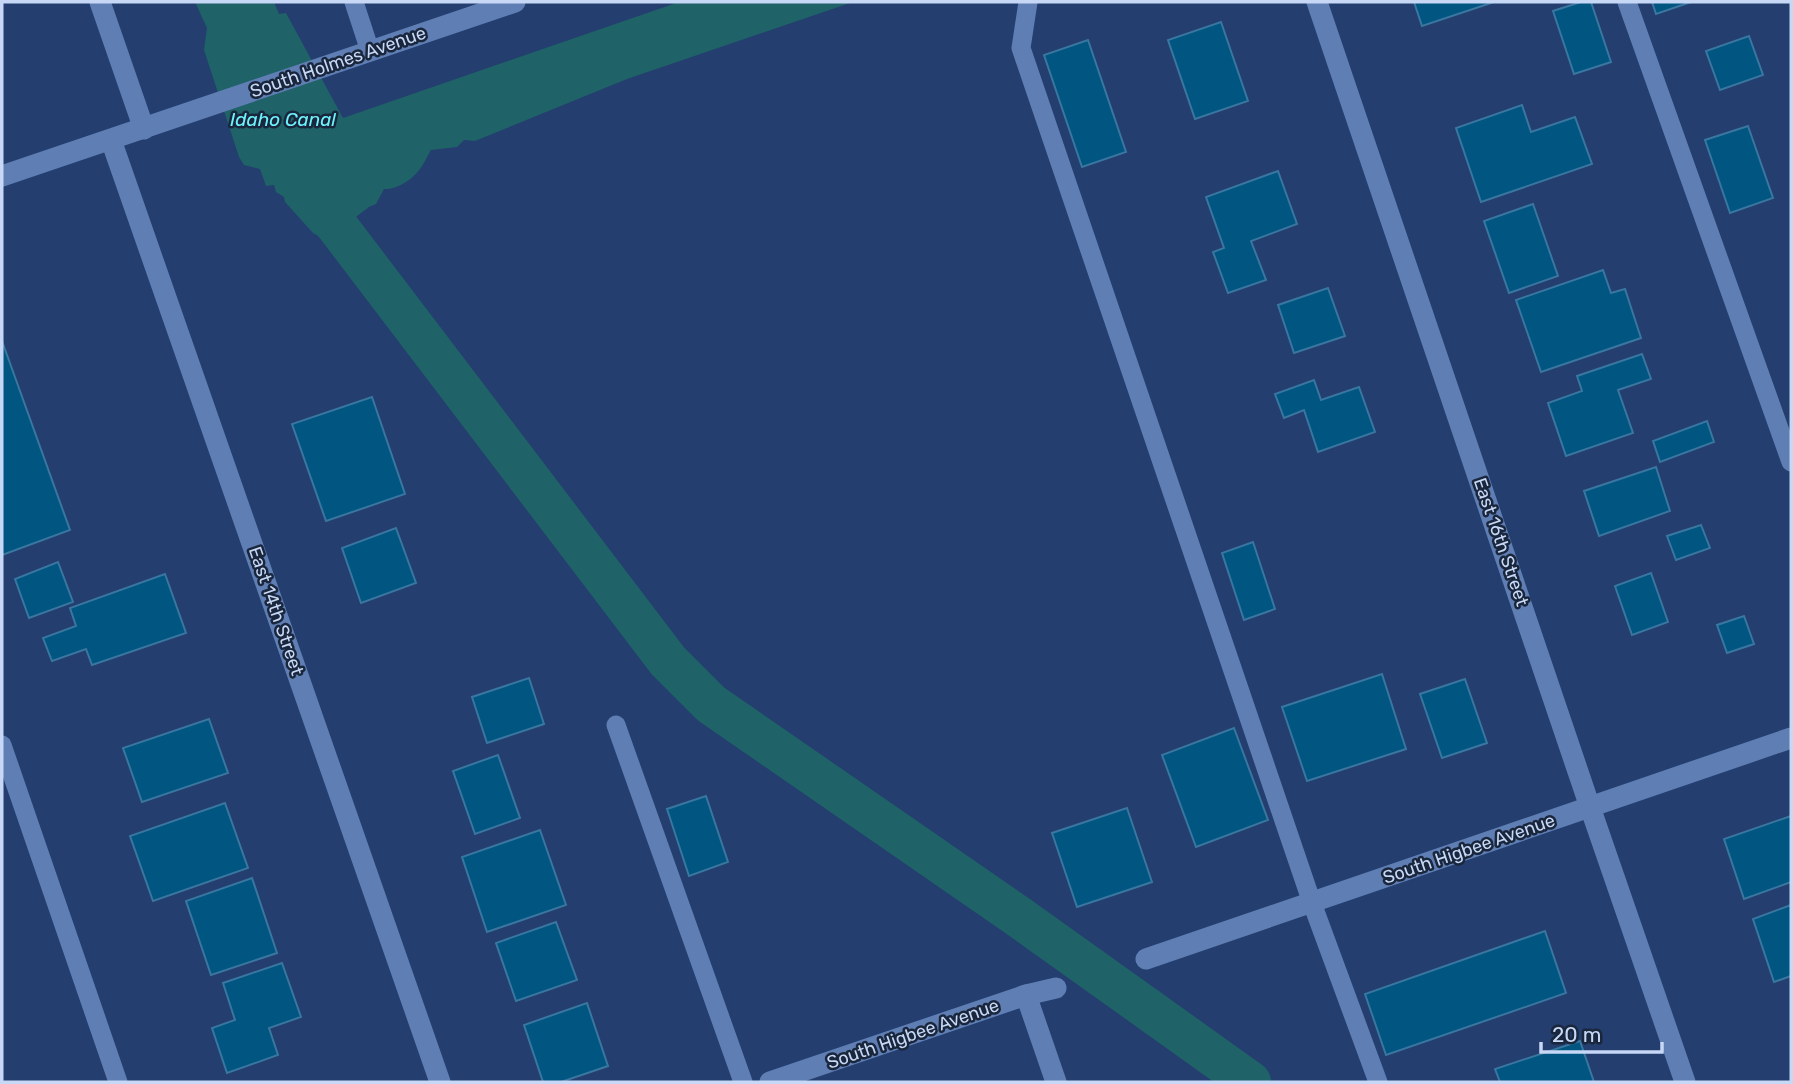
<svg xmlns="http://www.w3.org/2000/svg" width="1793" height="1084" viewBox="0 0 1793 1084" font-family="Rubik,sans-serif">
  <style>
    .water { fill: #1f6368 }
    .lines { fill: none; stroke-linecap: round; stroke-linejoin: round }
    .canal { stroke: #1f6368; stroke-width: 42 }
    .building { fill: #015581; stroke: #3976a0; stroke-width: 2 }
    .lane { stroke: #5f7eb4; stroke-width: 19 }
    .street { stroke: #5f7eb4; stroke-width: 21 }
    .secondary { stroke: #5f7eb4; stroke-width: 21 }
    .labels { text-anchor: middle; stroke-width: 5; stroke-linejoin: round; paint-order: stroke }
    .street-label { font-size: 18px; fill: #c7d8f6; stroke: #19263c }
    .water-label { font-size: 19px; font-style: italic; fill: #6df4fd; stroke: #19263c }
  </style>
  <rect width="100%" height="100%" fill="#233e6f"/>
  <!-- water -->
  <path class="water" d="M195,2H274L279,14L286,13L343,118L679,2H853L627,79L475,141L464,140L457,147L431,150C427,156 424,165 419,170C412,180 396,190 384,189L376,204L369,207L325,240L313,233L285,202L284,197L276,192L274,185L266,186L260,169L244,165L239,157L204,50L207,28Z"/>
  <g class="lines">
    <!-- canal -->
    <polyline class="canal" points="305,184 668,661 711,704 1019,917 1250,1082"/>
  </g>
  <!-- building -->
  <g class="building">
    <polygon points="1414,2 1494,2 1422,26"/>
    <polygon points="1581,2 1591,2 1611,62 1574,74 1553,11"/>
    <polygon points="1652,2 1691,2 1656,14"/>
    <polygon points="1221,22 1248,101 1195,119 1168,40"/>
    <polygon points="1749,36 1763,75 1720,90 1706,51"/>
    <polygon points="1088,40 1126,152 1082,167 1044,55"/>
    <polygon points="1522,105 1531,132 1575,117 1592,164 1481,202 1456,128"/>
    <polygon points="1748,126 1773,198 1730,213 1705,140"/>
    <polygon points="1278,171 1297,224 1251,241 1266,280 1228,293 1213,252 1224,248 1206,197"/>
    <polygon points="1533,204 1558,276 1509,293 1484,221"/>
    <polygon points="1603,270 1611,293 1625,289 1641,338 1541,372 1516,300"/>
    <polygon points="1328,288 1345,336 1294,353 1278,305"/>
    <polygon points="2,341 70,530 2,555"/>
    <polygon points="1642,354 1651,379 1618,390 1633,433 1566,456 1548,403 1582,391 1577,376"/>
    <polygon points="1314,380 1321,400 1359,387 1375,432 1318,452 1304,410 1284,418 1275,394"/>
    <polygon points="372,397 405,494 326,521 292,424"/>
    <polygon points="1707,421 1714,442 1660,462 1653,441"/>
    <polygon points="1656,467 1670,511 1599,536 1584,491"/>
    <polygon points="1701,525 1710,548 1676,560 1667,536"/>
    <polygon points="396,528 416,583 361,603 342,548"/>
    <polygon points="1253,542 1275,609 1244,620 1222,553"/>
    <polygon points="58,562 73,602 29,618 15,579"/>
    <polygon points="1651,573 1668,622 1632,635 1615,586"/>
    <polygon points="165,574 186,633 92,665 86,649 52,661 43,638 76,626 70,608"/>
    <polygon points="1744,616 1754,644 1727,653 1717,625"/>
    <polygon points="1382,674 1406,749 1307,781 1282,707"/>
    <polygon points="529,678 544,724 487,743 472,697"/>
    <polygon points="1465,679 1487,743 1442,758 1420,694"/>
    <polygon points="209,719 228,773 142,802 123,748"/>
    <polygon points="1234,728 1268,820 1196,847 1162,755"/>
    <polygon points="498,755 520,818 475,834 453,771"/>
    <polygon points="706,796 728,862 689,876 667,809"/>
    <polygon points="225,803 248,868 153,901 130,836"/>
    <polygon points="1127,808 1152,882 1077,907 1052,833"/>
    <polygon points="1791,816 1791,882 1744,899 1724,839"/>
    <polygon points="540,830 566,905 487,932 462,857"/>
    <polygon points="252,878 277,953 211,975 186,901"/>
    <polygon points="1791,905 1791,976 1774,982 1753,919"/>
    <polygon points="556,922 577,980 516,1001 496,943"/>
    <polygon points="1545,931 1566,993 1386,1055 1365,994"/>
    <polygon points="282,963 301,1017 269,1028 278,1055 227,1073 212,1028 235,1020 223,983"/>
    <polygon points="587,1003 608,1066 561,1082 543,1082 524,1025"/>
    <polygon points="1580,1041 1594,1082 1500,1082 1495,1069"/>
  </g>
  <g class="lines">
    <!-- lane -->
    <g class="lane">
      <polyline points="354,2 370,51"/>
      <polyline points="1028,2 1021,48 1312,903 1378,1082"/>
      <polyline points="1627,2 1791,462"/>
      <polyline points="616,725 743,1082"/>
      <polyline points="2,745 118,1082"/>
    </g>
    <!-- street -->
    <g class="street">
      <polyline points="100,2 144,129"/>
      <polyline points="1317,2 1590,807 1685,1082"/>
      <polyline points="111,140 440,1082"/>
      <polyline points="1146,959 1791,738"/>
      <polyline points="1026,995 1056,1082"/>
      <polyline points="770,1082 1026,995 1056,988"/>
    </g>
    <!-- secondary -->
    <polyline class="secondary" points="2,176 515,2"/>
  </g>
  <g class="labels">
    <!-- street labels -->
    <g class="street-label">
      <text transform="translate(338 62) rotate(-19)" y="6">South Holmes Avenue</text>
      <text transform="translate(1501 542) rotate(71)" y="6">East 16th Street</text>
      <text transform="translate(276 611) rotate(71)" y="6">East 14th Street</text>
      <text transform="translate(1469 849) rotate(-19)" y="6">South Higbee Avenue</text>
      <text transform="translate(913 1034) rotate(-19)" y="6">South Higbee Avenue</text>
    </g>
    <!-- water labels -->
    <g class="water-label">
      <text x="283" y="126">Idaho Canal</text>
    </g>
  </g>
  <!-- border -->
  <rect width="1793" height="1084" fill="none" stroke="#c7d8f6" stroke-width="7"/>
  <!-- scale -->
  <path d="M1541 1042v10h121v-10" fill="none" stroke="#c7d8f6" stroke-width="3.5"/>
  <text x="1552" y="1042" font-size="21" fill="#c7d8f6" stroke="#19263c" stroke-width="5" paint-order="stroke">20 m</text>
</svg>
